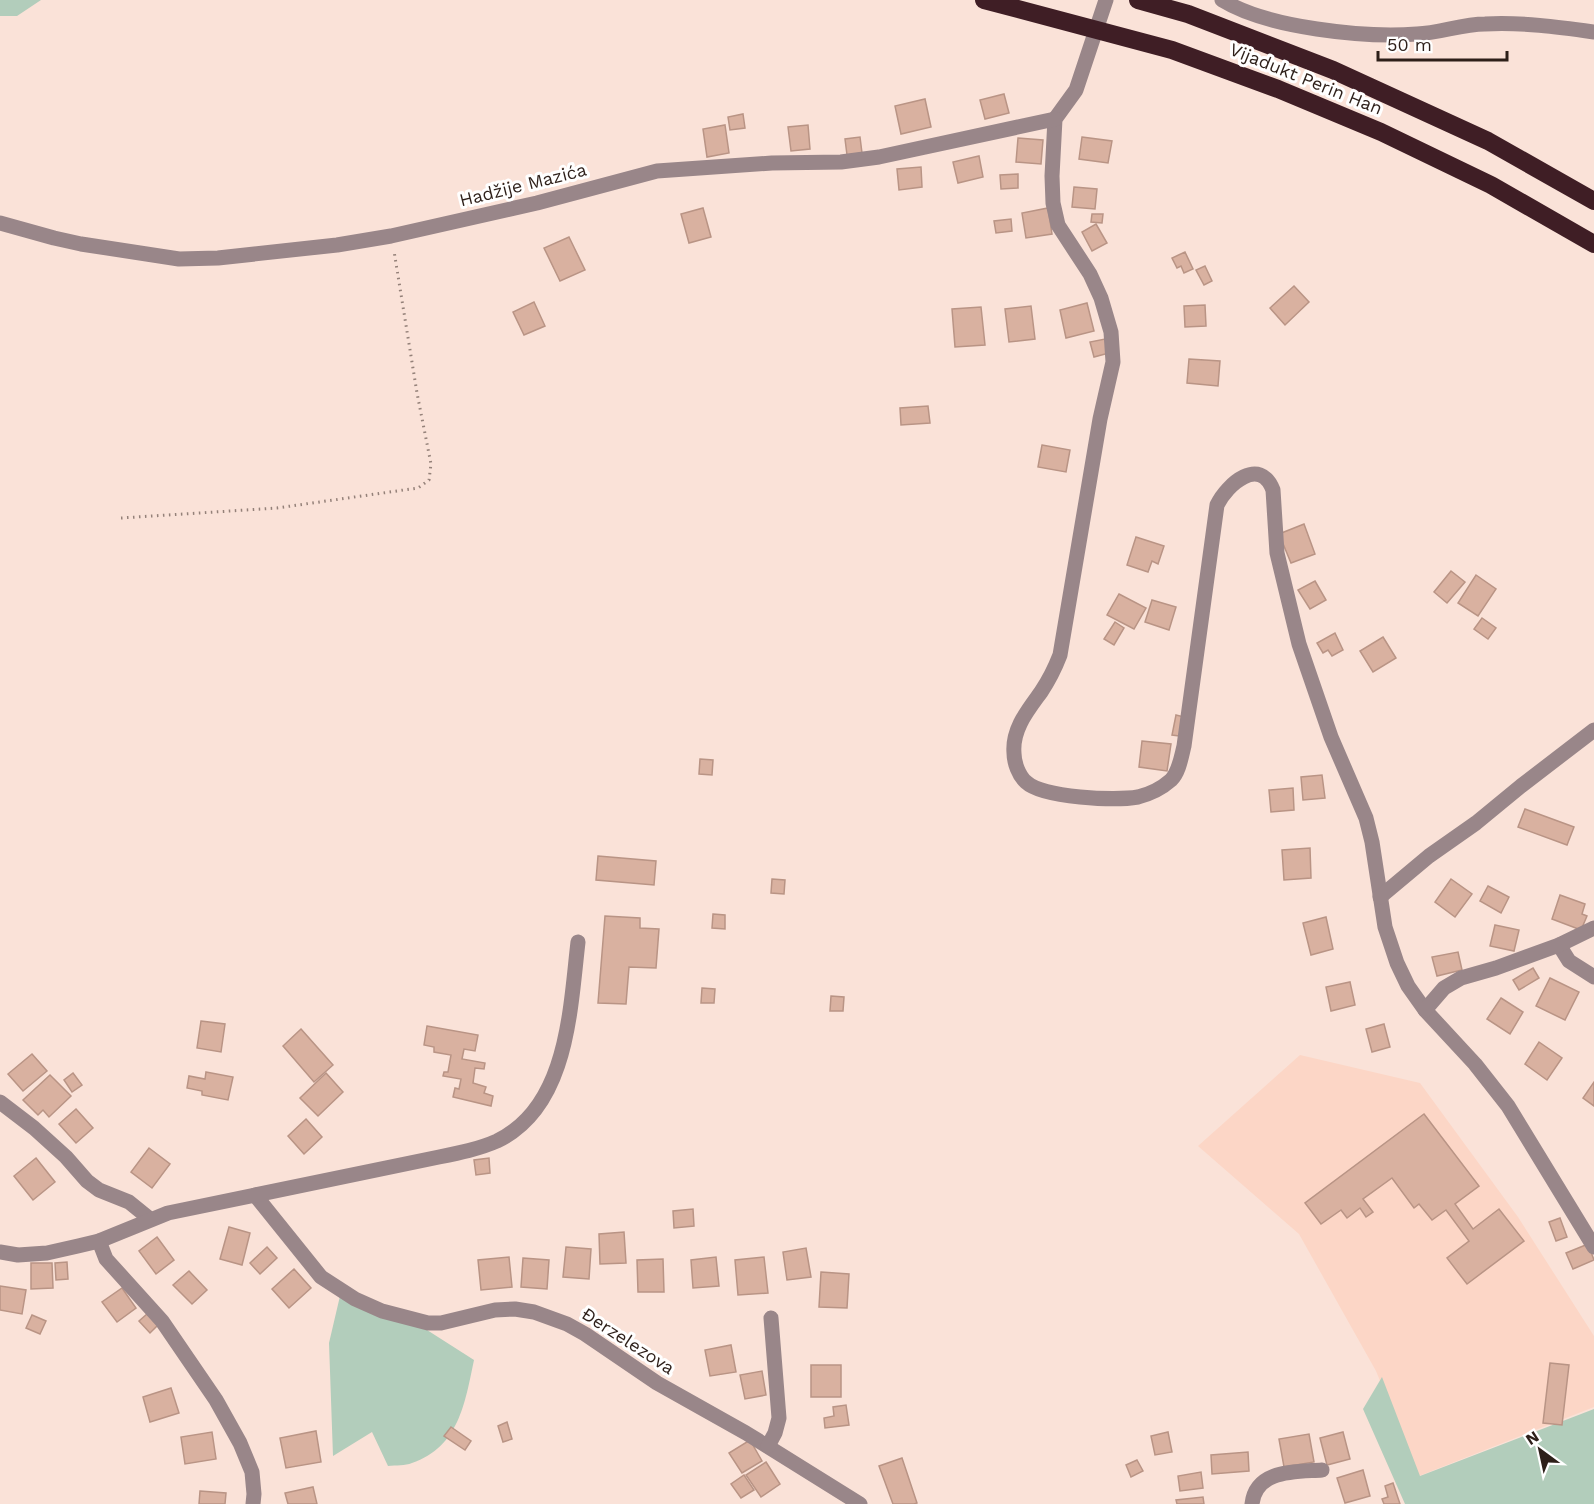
<svg xmlns="http://www.w3.org/2000/svg" width="1594" height="1504" viewBox="0 0 1594 1504" font-family="'Work Sans',sans-serif">
  <style>
    .built { fill: #fcd6c6 }
    .green { fill: #b2cdbb }
    .building { fill: #d9b1a0; stroke: #b99485; stroke-width: 1.5 }
    .lines { fill: none; stroke-linecap: round; stroke-linejoin: round }
    .path { stroke: #948179; stroke-width: 3; stroke-dasharray: 1.5 4.5; stroke-linecap: butt }
    .minor { stroke: #998689; stroke-width: 15 }
    .highway { stroke: #3f1e25; stroke-width: 18 }
    .highway-bridge { stroke: #3f1e25; stroke-width: 18 }
    .labels { text-anchor: middle; stroke-width: 6; stroke-linejoin: round; paint-order: stroke }
    .street-label { font-size: 18px; fill: #2d1f19; stroke: #fff }
  </style>
  <rect width="100%" height="100%" fill="#fae2d8"/>
  <!-- built -->
  <polygon class="built" points="1300,1055 1420,1083 1518,1217 1594,1336 1594,1407 1419,1476 1376,1371 1299,1234 1198,1146"/>
  <!-- green -->
  <g class="green">
    <polygon points="0,0 41,0 17,16 0,16"/>
    <path d="M340,1296L427,1330L474,1360C465,1403 459,1447 412,1463C405,1466 396,1465 388,1466L372,1432L333,1456L329,1343Z"/>
    <polygon points="1382,1377 1420,1476 1594,1409 1594,1504 1405,1504 1363,1409"/>
  </g>
  <!-- building -->
  <g class="building">
    <polygon points="1004,94 1009,113 985,119 980,100"/>
    <polygon points="925,99 931,127 901,134 895,106"/>
    <polygon points="743,114 745,128 730,130 728,117"/>
    <polygon points="725,125 729,153 707,157 703,129"/>
    <polygon points="808,125 810,149 791,151 788,127"/>
    <polygon points="860,137 862,153 847,155 845,139"/>
    <polygon points="1082,137 1112,141 1108,163 1079,159"/>
    <polygon points="1018,138 1043,140 1041,164 1016,162"/>
    <polygon points="979,156 983,177 958,183 953,162"/>
    <polygon points="921,167 922,187 899,190 897,169"/>
    <polygon points="1018,174 1018,188 1001,189 1000,175"/>
    <polygon points="1074,187 1097,189 1095,209 1072,207"/>
    <polygon points="703,208 711,237 689,243 681,214"/>
    <polygon points="1048,208 1052,234 1026,238 1022,213"/>
    <polygon points="1092,214 1103,214 1102,223 1091,222"/>
    <polygon points="1011,219 1012,231 996,233 994,221"/>
    <polygon points="1096,224 1107,243 1092,251 1082,232"/>
    <polygon points="569,237 585,270 560,281 544,248"/>
    <polygon points="1185,252 1193,269 1184,273 1181,266 1177,268 1172,258"/>
    <polygon points="1205,266 1212,281 1204,285 1196,270"/>
    <polygon points="1294,286 1309,302 1285,325 1270,308"/>
    <polygon points="534,302 545,326 524,335 513,312"/>
    <polygon points="1087,303 1094,331 1066,338 1060,310"/>
    <polygon points="1205,305 1206,326 1185,327 1184,306"/>
    <polygon points="1031,306 1035,339 1009,342 1005,309"/>
    <polygon points="981,307 985,345 955,347 952,309"/>
    <polygon points="1105,339 1109,353 1094,357 1090,342"/>
    <polygon points="1189,359 1220,361 1218,386 1187,383"/>
    <polygon points="928,406 930,423 901,425 900,408"/>
    <polygon points="1042,445 1070,450 1066,472 1038,467"/>
    <polygon points="1304,524 1315,554 1291,563 1279,534"/>
    <polygon points="1136,537 1164,546 1158,564 1152,561 1148,572 1127,565"/>
    <polygon points="1451,571 1465,582 1447,603 1434,592"/>
    <polygon points="1476,575 1496,589 1478,616 1458,603"/>
    <polygon points="1315,581 1326,600 1310,609 1298,590"/>
    <polygon points="1119,594 1146,608 1134,629 1107,615"/>
    <polygon points="1152,600 1176,607 1169,630 1145,622"/>
    <polygon points="1482,618 1496,628 1488,639 1474,629"/>
    <polygon points="1115,622 1124,628 1114,645 1104,639"/>
    <polygon points="1335,633 1343,650 1332,656 1328,650 1323,653 1317,643"/>
    <polygon points="1383,637 1396,658 1373,672 1360,651"/>
    <polygon points="1176,715 1184,717 1179,736 1172,735"/>
    <polygon points="1142,741 1171,744 1167,771 1139,767"/>
    <polygon points="700,759 713,760 712,775 699,774"/>
    <polygon points="1322,775 1325,798 1303,800 1301,777"/>
    <polygon points="1293,788 1294,810 1271,812 1269,790"/>
    <polygon points="1525,809 1574,827 1567,845 1518,827"/>
    <polygon points="1310,848 1311,878 1284,880 1282,850"/>
    <polygon points="598,856 656,861 654,885 596,880"/>
    <polygon points="772,879 785,880 784,894 771,893"/>
    <polygon points="1451,879 1472,894 1455,917 1435,902"/>
    <polygon points="1488,886 1509,897 1501,913 1480,901"/>
    <polygon points="1560,895 1585,904 1582,914 1587,916 1581,930 1552,919"/>
    <polygon points="713,914 725,915 725,929 712,928"/>
    <polygon points="605,916 640,918 640,928 659,929 656,968 629,967 626,1004 598,1003"/>
    <polygon points="1326,917 1333,949 1311,955 1303,923"/>
    <polygon points="1495,925 1519,930 1514,951 1490,946"/>
    <polygon points="1458,952 1462,970 1437,976 1432,957"/>
    <polygon points="1533,968 1539,978 1519,990 1513,980"/>
    <polygon points="1550,978 1579,992 1565,1020 1536,1006"/>
    <polygon points="1350,982 1355,1005 1331,1011 1326,987"/>
    <polygon points="702,988 715,989 714,1003 701,1003"/>
    <polygon points="831,996 844,997 843,1011 830,1011"/>
    <polygon points="1501,998 1523,1012 1510,1034 1487,1019"/>
    <polygon points="201,1021 225,1024 221,1052 197,1048"/>
    <polygon points="1384,1024 1390,1047 1372,1052 1366,1029"/>
    <polygon points="427,1026 478,1035 475,1051 464,1049 462,1059 485,1063 484,1069 475,1068 473,1083 486,1087 484,1093 493,1096 491,1106 453,1097 455,1088 459,1089 461,1079 443,1076 444,1072 448,1072 451,1055 434,1052 434,1047 424,1045"/>
    <polygon points="301,1029 333,1065 314,1082 283,1046"/>
    <polygon points="1539,1042 1562,1058 1547,1080 1525,1064"/>
    <polygon points="32,1054 47,1071 23,1091 8,1074"/>
    <polygon points="206,1072 233,1077 228,1100 202,1095 202,1091 187,1088 189,1076 205,1079"/>
    <polygon points="73,1073 82,1085 72,1092 64,1080"/>
    <polygon points="326,1073 343,1092 318,1116 300,1098"/>
    <polygon points="50,1075 71,1096 49,1117 43,1110 38,1115 23,1100"/>
    <polygon points="1594,1082 1594,1106 1583,1098"/>
    <polygon points="76,1109 93,1128 76,1143 59,1124"/>
    <polygon points="1424,1114 1479,1186 1455,1204 1473,1229 1499,1209 1524,1241 1467,1284 1447,1258 1469,1241 1446,1210 1432,1220 1419,1204 1414,1208 1392,1178 1363,1199 1373,1212 1366,1217 1360,1208 1347,1218 1341,1210 1321,1224 1305,1203"/>
    <polygon points="306,1119 322,1137 304,1154 288,1136"/>
    <polygon points="149,1148 170,1164 152,1188 131,1172"/>
    <polygon points="36,1158 55,1182 33,1200 14,1176"/>
    <polygon points="489,1158 490,1173 476,1175 474,1160"/>
    <polygon points="693,1209 694,1226 674,1228 673,1211"/>
    <polygon points="1560,1218 1567,1237 1556,1241 1549,1222"/>
    <polygon points="229,1227 250,1233 242,1265 220,1259"/>
    <polygon points="624,1232 626,1263 600,1264 599,1234"/>
    <polygon points="157,1237 174,1260 156,1274 139,1251"/>
    <polygon points="1588,1244 1594,1260 1573,1269 1566,1253"/>
    <polygon points="267,1247 277,1258 260,1274 250,1263"/>
    <polygon points="566,1247 591,1249 589,1279 563,1277"/>
    <polygon points="806,1248 811,1277 787,1280 783,1252"/>
    <polygon points="509,1257 512,1287 481,1290 478,1260"/>
    <polygon points="716,1257 719,1286 693,1288 691,1260"/>
    <polygon points="764,1257 768,1293 738,1295 735,1260"/>
    <polygon points="523,1258 549,1260 547,1289 521,1287"/>
    <polygon points="663,1259 664,1292 638,1292 637,1260"/>
    <polygon points="67,1262 68,1279 56,1280 55,1263"/>
    <polygon points="31,1263 52,1263 53,1288 31,1289"/>
    <polygon points="294,1269 311,1288 289,1308 272,1289"/>
    <polygon points="189,1271 207,1290 192,1304 173,1285"/>
    <polygon points="821,1272 849,1274 847,1308 819,1307"/>
    <polygon points="0,1286 26,1290 22,1314 0,1310"/>
    <polygon points="122,1288 136,1308 117,1322 102,1302"/>
    <polygon points="147,1314 158,1325 150,1333 139,1321"/>
    <polygon points="32,1315 46,1321 40,1334 26,1328"/>
    <polygon points="731,1345 736,1372 710,1376 705,1350"/>
    <polygon points="1550,1363 1569,1365 1562,1425 1543,1423"/>
    <rect x="811" y="1365" width="30" height="32"/>
    <polygon points="762,1371 766,1395 745,1399 740,1375"/>
    <polygon points="171,1388 179,1413 150,1422 143,1397"/>
    <polygon points="846,1405 849,1425 825,1428 824,1418 834,1416 833,1407"/>
    <polygon points="507,1422 512,1439 503,1442 498,1426"/>
    <polygon points="451,1427 471,1441 465,1450 444,1436"/>
    <polygon points="316,1431 321,1462 286,1468 280,1438"/>
    <polygon points="212,1432 216,1459 185,1464 181,1437"/>
    <polygon points="1168,1432 1172,1452 1155,1455 1151,1436"/>
    <polygon points="1343,1432 1350,1459 1327,1465 1320,1438"/>
    <polygon points="1309,1434 1314,1462 1284,1467 1279,1439"/>
    <polygon points="750,1440 762,1461 742,1473 729,1453"/>
    <polygon points="1248,1452 1249,1471 1212,1474 1211,1455"/>
    <polygon points="902,1458 917,1503 914,1504 893,1504 879,1466"/>
    <polygon points="1137,1460 1143,1471 1131,1477 1126,1465"/>
    <polygon points="766,1462 780,1484 761,1497 746,1475"/>
    <polygon points="1363,1470 1370,1496 1345,1503 1337,1478"/>
    <polygon points="1201,1472 1203,1488 1180,1491 1178,1476"/>
    <polygon points="744,1475 754,1490 741,1498 731,1484"/>
    <polygon points="1393,1483 1400,1504 1384,1504 1382,1499 1388,1497 1385,1486"/>
    <polygon points="313,1487 317,1504 288,1504 285,1493"/>
    <polygon points="200,1491 226,1493 225,1504 199,1504"/>
    <polygon points="1203,1497 1204,1504 1177,1504 1176,1500"/>
  </g>
  <g class="lines">
    <!-- path -->
    <polyline class="path" points="121,518 277,508 418,488 429,480 431,464 417,393 394,251"/>
    <!-- minor -->
    <g class="minor">
      <path d="M1106,0L1076,90L1055,119L1052,176L1053,203L1058,225L1090,274L1101,298L1111,332L1113,362L1100,419L1060,655C1055,668 1049,680 1041,692C1028,710 1012,729 1014,753C1014,763 1019,776 1026,782C1043,798 1116,801 1138,797C1150,794 1162,788 1171,780C1179,772 1181,758 1184,746L1217,505C1227,484 1260,456 1273,490L1277,553L1299,644L1331,737L1366,818L1372,842L1385,927L1397,963L1408,986L1425,1010L1475,1064L1508,1106L1594,1247"/>
      <path d="M1222,0C1267,28 1365,38 1417,34C1440,33 1462,24 1485,24C1521,22 1558,27 1594,32"/>
      <polyline points="0,223 54,238 81,244 179,259 218,258 337,245 391,236 537,203 657,171 772,163 841,162 879,157 1055,119"/>
      <polyline points="1380,897 1429,856 1476,823 1521,786 1594,730"/>
      <polyline points="1559,945 1569,961 1594,977"/>
      <polyline points="1425,1010 1444,988 1461,978 1496,968 1559,945 1594,928"/>
      <polyline points="0,1102 34,1128 66,1157 87,1181 99,1190 129,1202 150,1219"/>
      <polyline points="255,1195 321,1277 355,1299 382,1311 428,1323 441,1323 495,1310 515,1309 534,1312 567,1324 585,1334 657,1383 746,1433 860,1504"/>
      <polyline points="99,1241 106,1259 162,1321 216,1400 240,1443 252,1472 254,1494 253,1504"/>
      <path d="M0,1252L18,1255L47,1253L78,1246L99,1241L168,1213L439,1157C459,1153 479,1149 497,1141C568,1107 570,1010 578,942"/>
      <polyline points="768,1446 775,1433 779,1418 771,1318"/>
      <path d="M1252,1504C1256,1469 1296,1472 1322,1470"/>
    </g>
    <!-- highway -->
    <polyline class="highway" points="1138,0 1188,14 1333,70 1488,141 1594,201"/>
    <!-- highway-bridge -->
    <polyline class="highway-bridge" points="984,0 1172,50 1278,89 1381,132 1491,185 1594,244"/>
  </g>
  <g class="labels">
    <!-- street labels -->
    <g class="street-label">
      <text transform="translate(1306 79) rotate(22)" y="6">Vijadukt Perin Han</text>
      <text transform="translate(523 185) rotate(-14)" y="6">Hadžije Mazića</text>
      <text transform="translate(628 1341) rotate(33)" y="6">Đerzelezova</text>
    </g>
  </g>
  <!-- north arrow -->
  <g transform="translate(1540 1450) rotate(327)" stroke="#ffffff" stroke-width="4.5" paint-order="stroke">
  <path d="M0-4.5L10 22L0 15L-10 22Z" fill="#2d1f19"/>
  <text y="-9" font-size="16" font-weight="bold" text-anchor="middle" fill="#2d1f19">N</text>
  </g>
  <!-- scale -->
  <path d="M1378 51v9h129v-9" fill="none" stroke="#2d1f19" stroke-width="3"/>
  <text x="1387" y="51" font-size="18" fill="#2d1f19" stroke="#ffffff" stroke-width="4.5" paint-order="stroke">50 m</text>
</svg>
